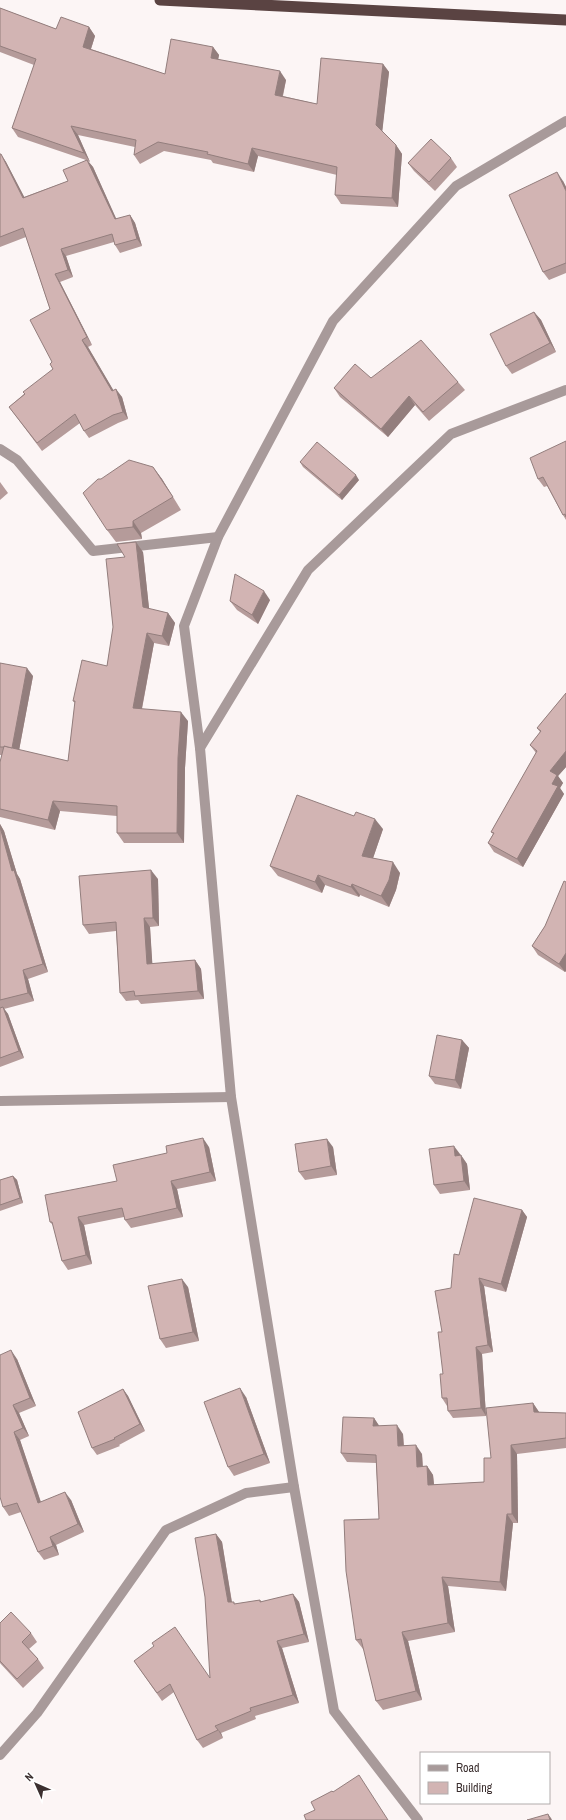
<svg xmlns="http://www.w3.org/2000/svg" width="566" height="1820" viewBox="0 0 566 1820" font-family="'Archivo Narrow',sans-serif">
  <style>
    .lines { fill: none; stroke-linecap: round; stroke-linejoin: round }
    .minor { stroke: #a89a9a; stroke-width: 10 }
    .trunk { stroke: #5a4342; stroke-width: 11 }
    .wall { fill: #b59b9a }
    .shaded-wall { fill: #937e7d }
    .building { fill: #d2b4b3; stroke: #937e7d }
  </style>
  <rect width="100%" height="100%" fill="#fcf5f5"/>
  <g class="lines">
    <!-- minor -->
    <g class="minor">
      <polyline points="0,449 17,460 93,551 218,537"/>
      <polyline points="200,748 308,570 451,434 566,390"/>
      <polyline points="0,1101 231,1097"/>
      <polyline points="0,1755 37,1713 166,1530 246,1493 294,1487"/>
      <polyline points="418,1820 334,1711 294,1487 231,1097 200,748 184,626 218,537 333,321 456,186 566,121"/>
    </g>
    <!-- trunk -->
    <polyline class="trunk" points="160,0 566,20"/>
  </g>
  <!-- wall -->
  <g class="wall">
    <polygon points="0,8 56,29 89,27 95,36 91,49 165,74 213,47 219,55 218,59 286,80 283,96 317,104 383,64 389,72 382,131 396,145 402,154 398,207 341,204 335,195 337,175 258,156 254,172 213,163 211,160 164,151 140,164 134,155 135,147 78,135 90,162 88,161 93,167 116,219 130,215 135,223 142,246 120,253 115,245 114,242 66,256 73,277 60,282 92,345 88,347 113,390 122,397 128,419 118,423 89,438 84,431 80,423 42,451 9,407 24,394 53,369 52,362 50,309 26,237 0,247 0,154 6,162 24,197 68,181 86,160 18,137 12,128 34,65 0,52"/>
    <polygon points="451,158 457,167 435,191 414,171 408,163"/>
    <polygon points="563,181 566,187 566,273 549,280 543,272"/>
    <polygon points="534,312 541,320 556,352 512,374 506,366"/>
    <polygon points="371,378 458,382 465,390 429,421 415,405 388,437 340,397 334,388"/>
    <polygon points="566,441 566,520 563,515 547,486 544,487 538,479"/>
    <polygon points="300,462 359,480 342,500 303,467"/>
    <polygon points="153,467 162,479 181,510 141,533 142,539 116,542 107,530 101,479"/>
    <polygon points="0,482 8,493 0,500"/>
    <polygon points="143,552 149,609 168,613 175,623 169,646 154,643 142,709 188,721 185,768 184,843 124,843 117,833 117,816 60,811 55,830 0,817 0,762 2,755 0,755 0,663 33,676 19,750 68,761 75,703 73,701 107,666 125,557"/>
    <polygon points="270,600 258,624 237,610 230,601"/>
    <polygon points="566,693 566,767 558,776 563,783 560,788 564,794 523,867 494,852 488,843 493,834 491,832 536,753 530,745 540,732 537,728"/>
    <polygon points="0,824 4,831 17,874 20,879 48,972 28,979 34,1001 4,1009 8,1014 24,1058 0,1067"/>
    <polygon points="383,829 373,858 400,873 396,890 389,907 360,895 359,897 325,885 322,893 278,876 270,866"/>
    <polygon points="158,879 159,926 150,927 152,964 195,960 201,969 204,999 141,1004 138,1000 126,1001 120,993 116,931 89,934 83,925"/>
    <polygon points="566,882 566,971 565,972 538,955 532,946 545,926"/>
    <polygon points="462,1040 469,1048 461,1089 435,1084 429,1076"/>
    <polygon points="209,1147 216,1181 177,1189 183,1217 131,1228 125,1220 124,1217 84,1225 92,1264 68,1270 62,1261 53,1225 50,1222 117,1181"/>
    <polygon points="333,1147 337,1175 305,1180 299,1172"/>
    <polygon points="460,1154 467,1164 470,1190 440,1194 434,1185"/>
    <polygon points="13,1176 17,1180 23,1203 0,1211 0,1180"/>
    <polygon points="522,1210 527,1217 506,1292 484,1286 493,1352 482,1354 486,1416 453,1418 448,1411 447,1406 442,1398 443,1374 442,1332 451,1288 459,1255"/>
    <polygon points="188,1287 199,1341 166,1348 160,1339"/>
    <polygon points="17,1359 36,1406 19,1413 29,1436 20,1440 41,1502 71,1500 84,1532 56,1545 59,1555 44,1560 38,1552 21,1512 9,1516 3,1507"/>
    <polygon points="123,1389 128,1396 145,1431 119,1445 120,1446 97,1455 92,1448"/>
    <polygon points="246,1397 270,1463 234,1476 228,1467"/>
    <polygon points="533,1403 539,1412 566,1413 566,1448 517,1454 518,1523 513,1523 506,1591 448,1586 455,1632 408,1641 422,1700 383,1710 376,1701 364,1649 363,1649 356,1640 379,1519 376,1463 347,1462 341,1453 374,1418 379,1426 403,1434 404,1445 422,1454 423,1467 427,1466 433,1475 434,1485 484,1482 491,1458"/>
    <polygon points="216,1534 222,1542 232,1602 235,1604 260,1600 262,1602 293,1594 299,1602 309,1642 282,1648 299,1703 255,1716 256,1719 221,1733 223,1738 203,1748 197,1740 174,1692 162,1701 134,1661 210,1678"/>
    <polygon points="0,1623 31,1633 37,1642 29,1649 38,1659 44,1668 23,1688 0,1663"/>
  </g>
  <!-- shaded-wall -->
  <g class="shaded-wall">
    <polygon points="89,27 95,36 89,55 83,47"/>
    <polygon points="213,47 219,55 217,66 211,58"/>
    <polygon points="383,64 389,72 382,134 376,125"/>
    <polygon points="280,71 286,80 281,103 275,95"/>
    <polygon points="71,126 78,135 90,162 84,153"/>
    <polygon points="396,145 402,154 398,207 392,198"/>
    <polygon points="252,148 258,156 254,172 248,164"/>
    <polygon points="1,154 6,162 29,206 23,198"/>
    <polygon points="87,160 93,167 120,227 115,219"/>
    <polygon points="557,172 563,181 566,187 566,191"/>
    <polygon points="130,215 135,223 142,246 137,239"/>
    <polygon points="61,249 66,256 73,277 68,270"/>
    <polygon points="55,274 60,282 92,345 87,337"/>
    <polygon points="534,312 541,320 556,352 550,343"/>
    <polygon points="82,340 88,347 118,398 112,391"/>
    <polygon points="116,389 122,397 128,419 123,412"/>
    <polygon points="409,396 415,405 388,437 381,429"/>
    <polygon points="153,467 162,479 181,510 173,497"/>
    <polygon points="356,475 359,480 342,500 339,495"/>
    <polygon points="133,521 141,533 142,539 133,527"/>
    <polygon points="136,542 143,552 150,617 143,607"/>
    <polygon points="264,591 270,600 258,624 252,615"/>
    <polygon points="168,613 175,623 169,646 162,636"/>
    <polygon points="147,633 154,643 140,718 133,708"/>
    <polygon points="27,668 33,676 18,756 12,748"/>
    <polygon points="181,712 188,721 185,768 184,843 177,833 178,758"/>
    <polygon points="566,751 566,767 558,776 563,783 560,788 564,794 523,867 517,859 552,784 550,771"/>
    <polygon points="53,801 60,811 55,830 48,820"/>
    <polygon points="375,819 383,829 370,867 362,856"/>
    <polygon points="0,824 4,831 17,874 20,879 48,972 43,964 12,871 0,827"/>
    <polygon points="393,862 400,873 396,890 389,907 381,896"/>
    <polygon points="151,870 158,879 159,926 153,918"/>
    <polygon points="318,875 325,885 322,893 315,882"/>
    <polygon points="352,884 360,895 359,897 351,887"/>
    <polygon points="144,918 150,927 153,973 147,964"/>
    <polygon points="566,953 566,971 565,972 559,964"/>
    <polygon points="195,960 201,969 204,999 198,991"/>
    <polygon points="23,970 28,979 34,1001 28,993"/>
    <polygon points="3,1007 8,1014 24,1058 19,1051"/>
    <polygon points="462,1040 469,1048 461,1089 455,1080"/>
    <polygon points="203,1138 209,1147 216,1181 210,1172"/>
    <polygon points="327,1139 333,1147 337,1175 331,1166"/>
    <polygon points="454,1146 460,1154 461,1165 455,1156"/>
    <polygon points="461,1155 467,1164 470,1190 464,1181"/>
    <polygon points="13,1176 17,1180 23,1203 20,1198"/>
    <polygon points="171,1181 177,1189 183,1217 177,1208"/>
    <polygon points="522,1210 527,1217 506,1292 501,1284"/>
    <polygon points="78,1217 84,1225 92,1264 86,1255"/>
    <polygon points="479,1278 484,1286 493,1352 488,1345"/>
    <polygon points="182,1279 188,1287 199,1341 193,1332"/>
    <polygon points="476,1347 482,1354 486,1416 481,1408"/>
    <polygon points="11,1350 17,1359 36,1406 30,1398"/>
    <polygon points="240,1388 246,1397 270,1463 264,1454"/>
    <polygon points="123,1389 128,1396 145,1431 140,1424"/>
    <polygon points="533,1403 539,1412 540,1421 534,1412"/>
    <polygon points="13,1405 19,1413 29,1436 23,1428"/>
    <polygon points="374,1418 380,1427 373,1426"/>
    <polygon points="397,1425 403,1434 404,1455 398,1446"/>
    <polygon points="14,1432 20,1440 44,1512 38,1503"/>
    <polygon points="416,1445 422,1454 423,1476 417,1467"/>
    <polygon points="511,1445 517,1454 518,1523 512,1514"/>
    <polygon points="427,1466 433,1475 435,1494 428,1485"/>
    <polygon points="65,1492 71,1500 84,1532 78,1524"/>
    <polygon points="507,1514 513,1523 506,1591 500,1582"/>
    <polygon points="216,1534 222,1542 233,1610 228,1602"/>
    <polygon points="50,1537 56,1545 59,1555 53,1546"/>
    <polygon points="442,1577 448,1586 455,1632 448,1623"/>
    <polygon points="293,1594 299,1602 309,1642 304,1634"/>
    <polygon points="402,1632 408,1641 422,1700 416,1691"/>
    <polygon points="277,1641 282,1648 299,1703 293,1695"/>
    <polygon points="215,1726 221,1733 223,1738 218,1730"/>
    <polygon points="548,1814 551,1818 552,1820 550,1820"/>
  </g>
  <!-- building -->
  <g class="building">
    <polygon points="0,8 56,29 61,17 89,27 83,47 165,74 171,39 213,47 211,58 280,71 275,95 317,104 321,58 383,64 376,125 396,145 392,198 335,195 337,167 252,148 248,164 207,154 208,152 158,142 134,155 136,140 71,126 84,153 12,128 36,59 0,46"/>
    <polygon points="431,139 451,158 429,182 408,163"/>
    <polygon points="0,154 1,154 23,198 68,181 63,170 87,160 115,219 130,215 137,239 115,245 112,234 61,249 68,270 55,274 87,337 82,340 112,391 116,389 123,412 113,415 84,431 75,414 37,443 9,407 25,394 23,392 53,369 50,364 52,362 30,320 50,309 23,228 0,237"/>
    <polygon points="557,172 566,191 566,263 543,272 509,195"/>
    <polygon points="534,312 550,343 506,366 490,334"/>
    <polygon points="421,340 458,382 423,412 409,396 381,429 334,388 355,364 371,378"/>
    <polygon points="566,441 566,517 565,514 563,515 543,477 538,479 530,458"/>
    <polygon points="317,442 356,475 339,495 300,462"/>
    <polygon points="129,460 153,467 173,497 133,521 133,527 107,530 83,493 98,479 101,479"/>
    <polygon points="136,542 143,607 168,613 162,636 147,633 133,708 181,712 178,758 177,833 117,833 117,806 53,801 48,820 0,809 0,762 4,746 68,761 75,701 73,701 82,660 107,666 113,627 106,559 125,557 117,544"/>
    <polygon points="235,574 264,591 252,615 230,601"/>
    <polygon points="0,663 27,668 12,748 4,746 4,747 0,747"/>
    <polygon points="566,693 566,751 550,771 557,775 552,784 558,786 517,859 488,843 494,833 491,832 537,751 530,745 541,731 537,728"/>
    <polygon points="297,795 354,816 356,812 375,819 362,856 393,862 389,880 381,896 352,884 351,887 318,875 315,882 270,866"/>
    <polygon points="0,827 12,871 14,870 43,964 23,970 28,993 0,1000"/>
    <polygon points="151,870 153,918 144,918 147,964 195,960 198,991 135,996 134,991 120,993 116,922 83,925 79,876"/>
    <polygon points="564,881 566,882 566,953 559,964 532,946 545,926"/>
    <polygon points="3,1007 19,1051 0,1058 0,1008"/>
    <polygon points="437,1035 462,1040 455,1080 429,1076"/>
    <polygon points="203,1138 210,1172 171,1181 177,1208 125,1220 122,1208 78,1217 86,1255 62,1261 52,1222 50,1222 45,1195 117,1181 113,1165 167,1153 166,1146"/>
    <polygon points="327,1139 331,1166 299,1172 295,1144"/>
    <polygon points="454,1146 455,1156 461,1155 464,1181 434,1185 429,1149"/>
    <polygon points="13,1176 20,1198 0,1205 0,1180"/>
    <polygon points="474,1198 522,1210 501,1284 479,1278 488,1345 476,1347 481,1408 448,1411 447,1398 442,1398 440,1374 443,1374 438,1332 442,1332 435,1291 451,1288 454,1254 459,1255"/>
    <polygon points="182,1279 193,1332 160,1339 148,1286"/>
    <polygon points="11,1350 30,1398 13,1405 23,1428 14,1432 38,1503 65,1492 78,1524 50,1537 53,1546 38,1552 17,1503 3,1507 0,1497 0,1355"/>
    <polygon points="240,1388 264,1454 228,1467 204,1402"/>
    <polygon points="123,1389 140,1424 114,1438 115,1439 92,1448 78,1412"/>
    <polygon points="533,1403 534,1412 566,1413 566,1438 511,1445 512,1514 507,1514 500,1582 442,1577 448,1623 402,1632 416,1691 376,1701 361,1639 356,1640 346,1571 344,1520 379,1519 376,1455 341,1453 343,1417 374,1418 373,1426 397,1425 398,1446 416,1445 417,1467 427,1466 428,1485 484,1482 484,1458 491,1458 486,1408"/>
    <polygon points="216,1534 228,1602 234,1602 234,1604 260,1600 260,1602 293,1594 304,1634 277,1641 293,1695 250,1708 251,1711 215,1726 218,1730 197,1740 170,1684 157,1693 134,1661 154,1646 152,1643 175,1627 210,1678 205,1597 195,1538"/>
    <polygon points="11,1612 31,1633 22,1642 38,1659 17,1679 0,1661 0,1623"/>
    <polygon points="359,1775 388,1820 306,1820 304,1815 315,1810 311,1802 332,1791 333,1792"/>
    <polygon points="548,1814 550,1820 527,1820"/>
  </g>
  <!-- legend -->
  <rect x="420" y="1752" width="130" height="52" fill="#ffffff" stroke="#b1acac"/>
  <rect x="428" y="1765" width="20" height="6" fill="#a89a9a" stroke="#b1acac"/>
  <text x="456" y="1772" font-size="12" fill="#3c3030">Road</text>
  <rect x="428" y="1782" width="20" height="12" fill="#d2b4b3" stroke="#b1acac"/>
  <text x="456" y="1792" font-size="12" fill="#3c3030">Building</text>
  <!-- north arrow -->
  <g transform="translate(36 1784) rotate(315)" stroke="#ffffff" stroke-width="3" paint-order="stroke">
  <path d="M0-3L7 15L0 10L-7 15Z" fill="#3c3030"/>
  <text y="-6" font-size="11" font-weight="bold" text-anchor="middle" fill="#3c3030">N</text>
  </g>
</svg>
